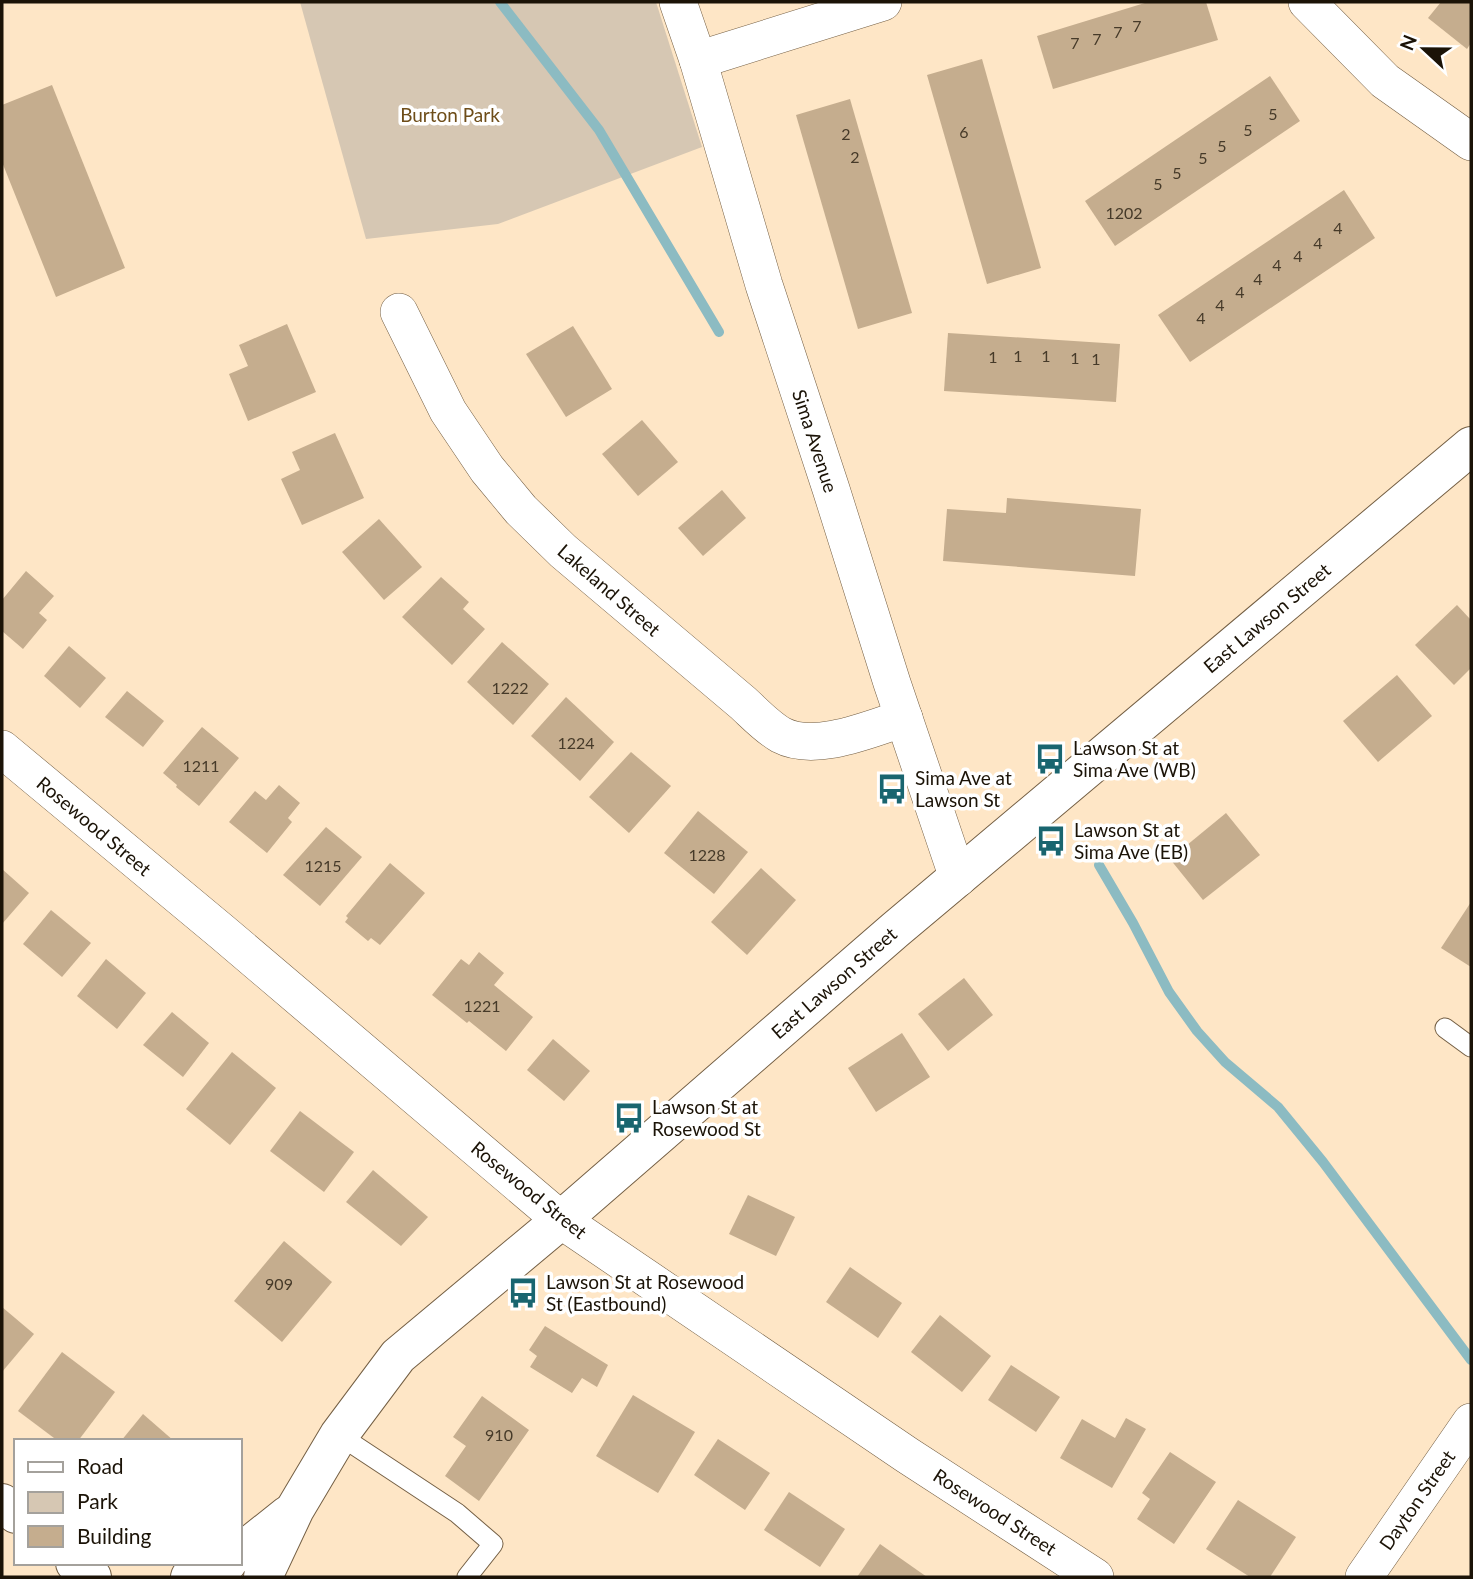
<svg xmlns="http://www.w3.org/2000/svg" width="1473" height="1579" viewBox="0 0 1473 1579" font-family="Lato,sans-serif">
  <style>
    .green { fill: #d6c7b3 }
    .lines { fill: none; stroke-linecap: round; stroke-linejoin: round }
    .stream { stroke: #8cbbc2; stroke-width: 10 }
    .building { fill: #c5ad8e }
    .lane-casing { stroke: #745f44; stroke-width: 21 }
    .street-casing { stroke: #745f44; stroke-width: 38 }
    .secondary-casing { stroke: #745f44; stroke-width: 40 }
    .primary-casing { stroke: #745f44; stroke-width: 40 }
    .lane { stroke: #fff; stroke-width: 19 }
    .street { stroke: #fff; stroke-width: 37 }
    .secondary { stroke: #fff; stroke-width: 38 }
    .primary { stroke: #fff; stroke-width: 38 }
    .labels { text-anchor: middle; stroke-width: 7; stroke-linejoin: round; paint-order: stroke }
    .number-label { font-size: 16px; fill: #463a29 }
    .park-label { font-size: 19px; fill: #6e4d19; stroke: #fff }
    .street-label { font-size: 19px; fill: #1b1307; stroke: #fff }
    .poi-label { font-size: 19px; fill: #1b1307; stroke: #fff; text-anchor: start }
  </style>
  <rect width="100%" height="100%" fill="#fee6c6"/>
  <!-- green -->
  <polygon class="green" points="300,2 656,2 702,147 498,224 366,239"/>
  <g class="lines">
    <!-- stream -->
    <g class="stream">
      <polyline points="500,2 599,130 719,332"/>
      <polyline points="1099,865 1133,923 1169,992 1197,1031 1225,1062 1278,1107 1323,1162 1471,1360"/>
    </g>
  </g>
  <!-- building -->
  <g class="building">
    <polygon points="1148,2 1206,2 1218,40 1053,89 1037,36"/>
    <polygon points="1441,2 1471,2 1471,43 1467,49 1428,18"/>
    <polygon points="982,59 1041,268 987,284 927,75"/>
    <polygon points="1270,76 1300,121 1115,246 1085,201"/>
    <polygon points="52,85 125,268 56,297 2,162 2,105"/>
    <polygon points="850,99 912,313 858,329 796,115"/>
    <polygon points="1344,190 1375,238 1190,362 1158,315"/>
    <polygon points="287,324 316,392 248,421 229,374 248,366 239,345"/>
    <polygon points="573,326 612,389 566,417 526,354"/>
    <polygon points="948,333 1120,344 1116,402 944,391"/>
    <polygon points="642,420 678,462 638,496 602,454"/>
    <polygon points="335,433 364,498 302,525 281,479 300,470 292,452"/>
    <polygon points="722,490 746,518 703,556 678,528"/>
    <polygon points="1007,498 1141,509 1135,576 943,561 947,509 1006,513"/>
    <polygon points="379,519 422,567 384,600 342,552"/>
    <polygon points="26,571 54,596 39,613 47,620 23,649 2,631 2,600"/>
    <polygon points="441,577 469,602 463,609 485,629 452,665 402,617"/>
    <polygon points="1457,605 1471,620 1471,668 1454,685 1415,645"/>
    <polygon points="502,642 549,684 513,725 467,682"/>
    <polygon points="69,646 106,678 80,708 44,676"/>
    <polygon points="1397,675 1432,716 1378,762 1343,721"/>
    <polygon points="127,691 164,721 143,747 105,717"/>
    <polygon points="566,697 614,742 580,781 531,736"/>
    <polygon points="202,727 239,758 199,806 176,787 177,785 163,773"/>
    <polygon points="631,752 671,786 629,833 589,797"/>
    <polygon points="279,785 300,803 288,818 292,822 267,853 229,822 255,791 266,800"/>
    <polygon points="698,811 748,852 714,894 664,853"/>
    <polygon points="1226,813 1260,855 1203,900 1170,859"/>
    <polygon points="326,827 362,857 320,906 283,875"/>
    <polygon points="390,863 425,893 380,945 371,938 368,941 345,922 348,918 346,916"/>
    <polygon points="761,868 796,900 747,955 711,922"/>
    <polygon points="2,869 29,893 2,924"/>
    <polygon points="1471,902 1471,967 1441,948"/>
    <polygon points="51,910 91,943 62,977 23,944"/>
    <polygon points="479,952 504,973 494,985 533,1017 506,1051 469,1021 467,1023 432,995 461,959 469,965"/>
    <polygon points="106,959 146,993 117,1029 77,996"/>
    <polygon points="964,978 993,1015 948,1051 918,1014"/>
    <polygon points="172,1012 209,1043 183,1077 143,1045"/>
    <polygon points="902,1033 930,1077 876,1112 848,1068"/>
    <polygon points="553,1039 590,1071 564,1101 527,1070"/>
    <polygon points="232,1052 276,1088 230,1145 186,1109"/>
    <polygon points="300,1111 354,1152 324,1192 270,1151"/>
    <polygon points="373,1170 428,1217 401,1246 346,1202"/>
    <polygon points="748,1195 795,1217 776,1256 729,1234"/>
    <polygon points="284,1241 332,1282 282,1342 234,1301"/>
    <polygon points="850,1267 902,1303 878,1338 826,1302"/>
    <polygon points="2,1307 34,1334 2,1372"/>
    <polygon points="940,1315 991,1356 962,1392 911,1352"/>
    <polygon points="545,1326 608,1365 597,1387 582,1378 572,1393 530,1367 537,1356 529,1350"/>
    <polygon points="62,1352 115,1392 78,1441 58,1441 18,1411"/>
    <polygon points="1011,1365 1060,1397 1036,1432 988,1400"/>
    <polygon points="633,1395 695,1432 658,1493 596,1456"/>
    <polygon points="482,1396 529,1430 479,1501 445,1476 466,1446 453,1437"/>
    <polygon points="143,1414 174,1441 121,1441"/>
    <polygon points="1126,1418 1146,1429 1112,1488 1060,1458 1082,1419 1115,1438"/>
    <polygon points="718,1439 770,1473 745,1510 694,1475"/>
    <polygon points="1170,1452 1216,1482 1174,1544 1137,1519 1150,1499 1142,1493"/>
    <polygon points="789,1492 845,1529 820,1567 764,1530"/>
    <polygon points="1238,1500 1296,1537 1270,1577 1250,1577 1206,1549"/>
    <polygon points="880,1544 927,1577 857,1577"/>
  </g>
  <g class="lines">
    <!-- lane casing -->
    <g class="lane-casing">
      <g id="lane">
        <polyline points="1445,1028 1471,1047"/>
        <polyline points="339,1435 457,1513 493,1544 467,1577"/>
      </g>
    </g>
    <!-- street casing -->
    <g class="street-casing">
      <g id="street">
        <polyline points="678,2 698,60 764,285 831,489 892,683 958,878"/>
        <polyline points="1307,2 1385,81 1471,142"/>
        <polyline points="698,60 883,2"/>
        <path d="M399,312L448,411L487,469L521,510L563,551L743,703C755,714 767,727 781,735C815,753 870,729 904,718"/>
        <polyline points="2,749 222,932 561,1220 907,1455 1095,1577"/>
        <polyline points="1364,1577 1471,1422"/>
      </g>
    </g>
    <!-- secondary casing -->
    <g class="secondary-casing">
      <g id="secondary">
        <polyline points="240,1553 288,1515"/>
        <polyline points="190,1577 216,1571 227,1563"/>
        <polyline points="263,1577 295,1509 339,1435 398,1356 561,1220 895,930 1471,446"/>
      </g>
    </g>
    <!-- primary casing -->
    <g class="primary-casing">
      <g id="primary">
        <polyline points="2,1503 16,1514"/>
        <polyline points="75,1563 92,1577"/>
      </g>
    </g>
    <!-- lane -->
    <use href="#lane" class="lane"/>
    <!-- street -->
    <use href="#street" class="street"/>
    <!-- secondary -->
    <use href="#secondary" class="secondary"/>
    <!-- primary -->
    <use href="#primary" class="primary"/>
  </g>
  <!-- icons -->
  <defs>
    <g id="bus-bare" transform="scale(2.415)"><path d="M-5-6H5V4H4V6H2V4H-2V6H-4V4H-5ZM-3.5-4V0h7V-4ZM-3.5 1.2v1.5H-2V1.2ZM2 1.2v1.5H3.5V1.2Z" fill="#19656f" stroke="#fff" stroke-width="2.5" paint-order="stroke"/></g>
  </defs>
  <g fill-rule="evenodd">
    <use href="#bus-bare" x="1050" y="759"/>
    <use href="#bus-bare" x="892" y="789"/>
    <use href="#bus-bare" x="1051" y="841"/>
    <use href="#bus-bare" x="629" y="1118"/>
    <use href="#bus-bare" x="523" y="1293"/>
  </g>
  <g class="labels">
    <!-- number labels -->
    <g class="number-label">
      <text x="1137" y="32">7</text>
      <text x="1118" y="38">7</text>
      <text x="1097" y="45">7</text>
      <text x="1075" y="49">7</text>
      <text x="1273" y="120">5</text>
      <text x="1248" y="136">5</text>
      <text x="964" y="138">6</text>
      <text x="846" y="140">2</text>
      <text x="1222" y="152">5</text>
      <text x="855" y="163">2</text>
      <text x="1203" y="164">5</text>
      <text x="1177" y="179">5</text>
      <text x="1158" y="190">5</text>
      <text x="1124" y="219">1202</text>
      <text x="1338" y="234">4</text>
      <text x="1318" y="249">4</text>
      <text x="1298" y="262">4</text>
      <text x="1277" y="271">4</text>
      <text x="1258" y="285">4</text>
      <text x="1240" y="298">4</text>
      <text x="1220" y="311">4</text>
      <text x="1201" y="324">4</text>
      <text x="1018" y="362">1</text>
      <text x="1046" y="362">1</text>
      <text x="993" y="363">1</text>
      <text x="1075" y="364">1</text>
      <text x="1096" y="365">1</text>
      <text x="510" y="694">1222</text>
      <text x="576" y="749">1224</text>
      <text x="201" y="772">1211</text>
      <text x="707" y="861">1228</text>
      <text x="323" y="872">1215</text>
      <text x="482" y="1012">1221</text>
      <text x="279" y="1290">909</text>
      <text x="499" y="1441">910</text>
    </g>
    <!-- park labels -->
    <g class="park-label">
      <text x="450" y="122">Burton Park</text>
    </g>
    <!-- street labels -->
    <g class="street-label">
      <text transform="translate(815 441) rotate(72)" y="7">Sima Avenue</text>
      <text transform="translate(609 590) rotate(41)" y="7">Lakeland Street</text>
      <text transform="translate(1267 618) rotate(-40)" y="7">East Lawson Street</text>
      <text transform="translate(94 826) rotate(40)" y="7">Rosewood Street</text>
      <text transform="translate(834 983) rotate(-41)" y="7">East Lawson Street</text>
      <text transform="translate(529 1190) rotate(39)" y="7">Rosewood Street</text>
      <text transform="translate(1417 1500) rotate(-55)" y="7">Dayton Street</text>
      <text transform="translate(995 1512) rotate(33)" y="7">Rosewood Street</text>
    </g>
    <!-- poi labels -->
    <g class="poi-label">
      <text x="1073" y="755">Lawson St at<tspan x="1073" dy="22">Sima Ave (WB)</tspan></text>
      <text x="915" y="785">Sima Ave at<tspan x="915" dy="22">Lawson St</tspan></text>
      <text x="1074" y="837">Lawson St at<tspan x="1074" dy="22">Sima Ave (EB)</tspan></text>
      <text x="652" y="1114">Lawson St at<tspan x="652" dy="22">Rosewood St</tspan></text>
      <text x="546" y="1289">Lawson St at Rosewood<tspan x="546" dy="22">St (Eastbound)</tspan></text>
    </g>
  </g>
  <!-- border -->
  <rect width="1473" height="1579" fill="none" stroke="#1b1307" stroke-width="7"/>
  <!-- legend -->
  <rect x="14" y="1439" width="228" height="126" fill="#ffffff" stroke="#a4a19c" stroke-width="2"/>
  <rect x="28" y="1462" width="35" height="10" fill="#ffffff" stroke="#a4a19c" stroke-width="2"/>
  <text x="77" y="1474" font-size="21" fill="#1b1307">Road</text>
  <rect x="28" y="1492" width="35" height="21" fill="#d6c7b3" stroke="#a4a19c" stroke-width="2"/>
  <text x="77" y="1509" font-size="21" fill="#1b1307">Park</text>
  <rect x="28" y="1526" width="35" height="21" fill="#c5ad8e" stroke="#a4a19c" stroke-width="2"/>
  <text x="77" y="1544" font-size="21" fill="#1b1307">Building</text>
  <!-- north arrow -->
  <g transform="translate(1424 49) rotate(292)" stroke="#ffffff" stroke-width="5" paint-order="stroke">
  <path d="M0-5L12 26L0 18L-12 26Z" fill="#1b1307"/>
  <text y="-10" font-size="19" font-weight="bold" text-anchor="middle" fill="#1b1307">N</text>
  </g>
</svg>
